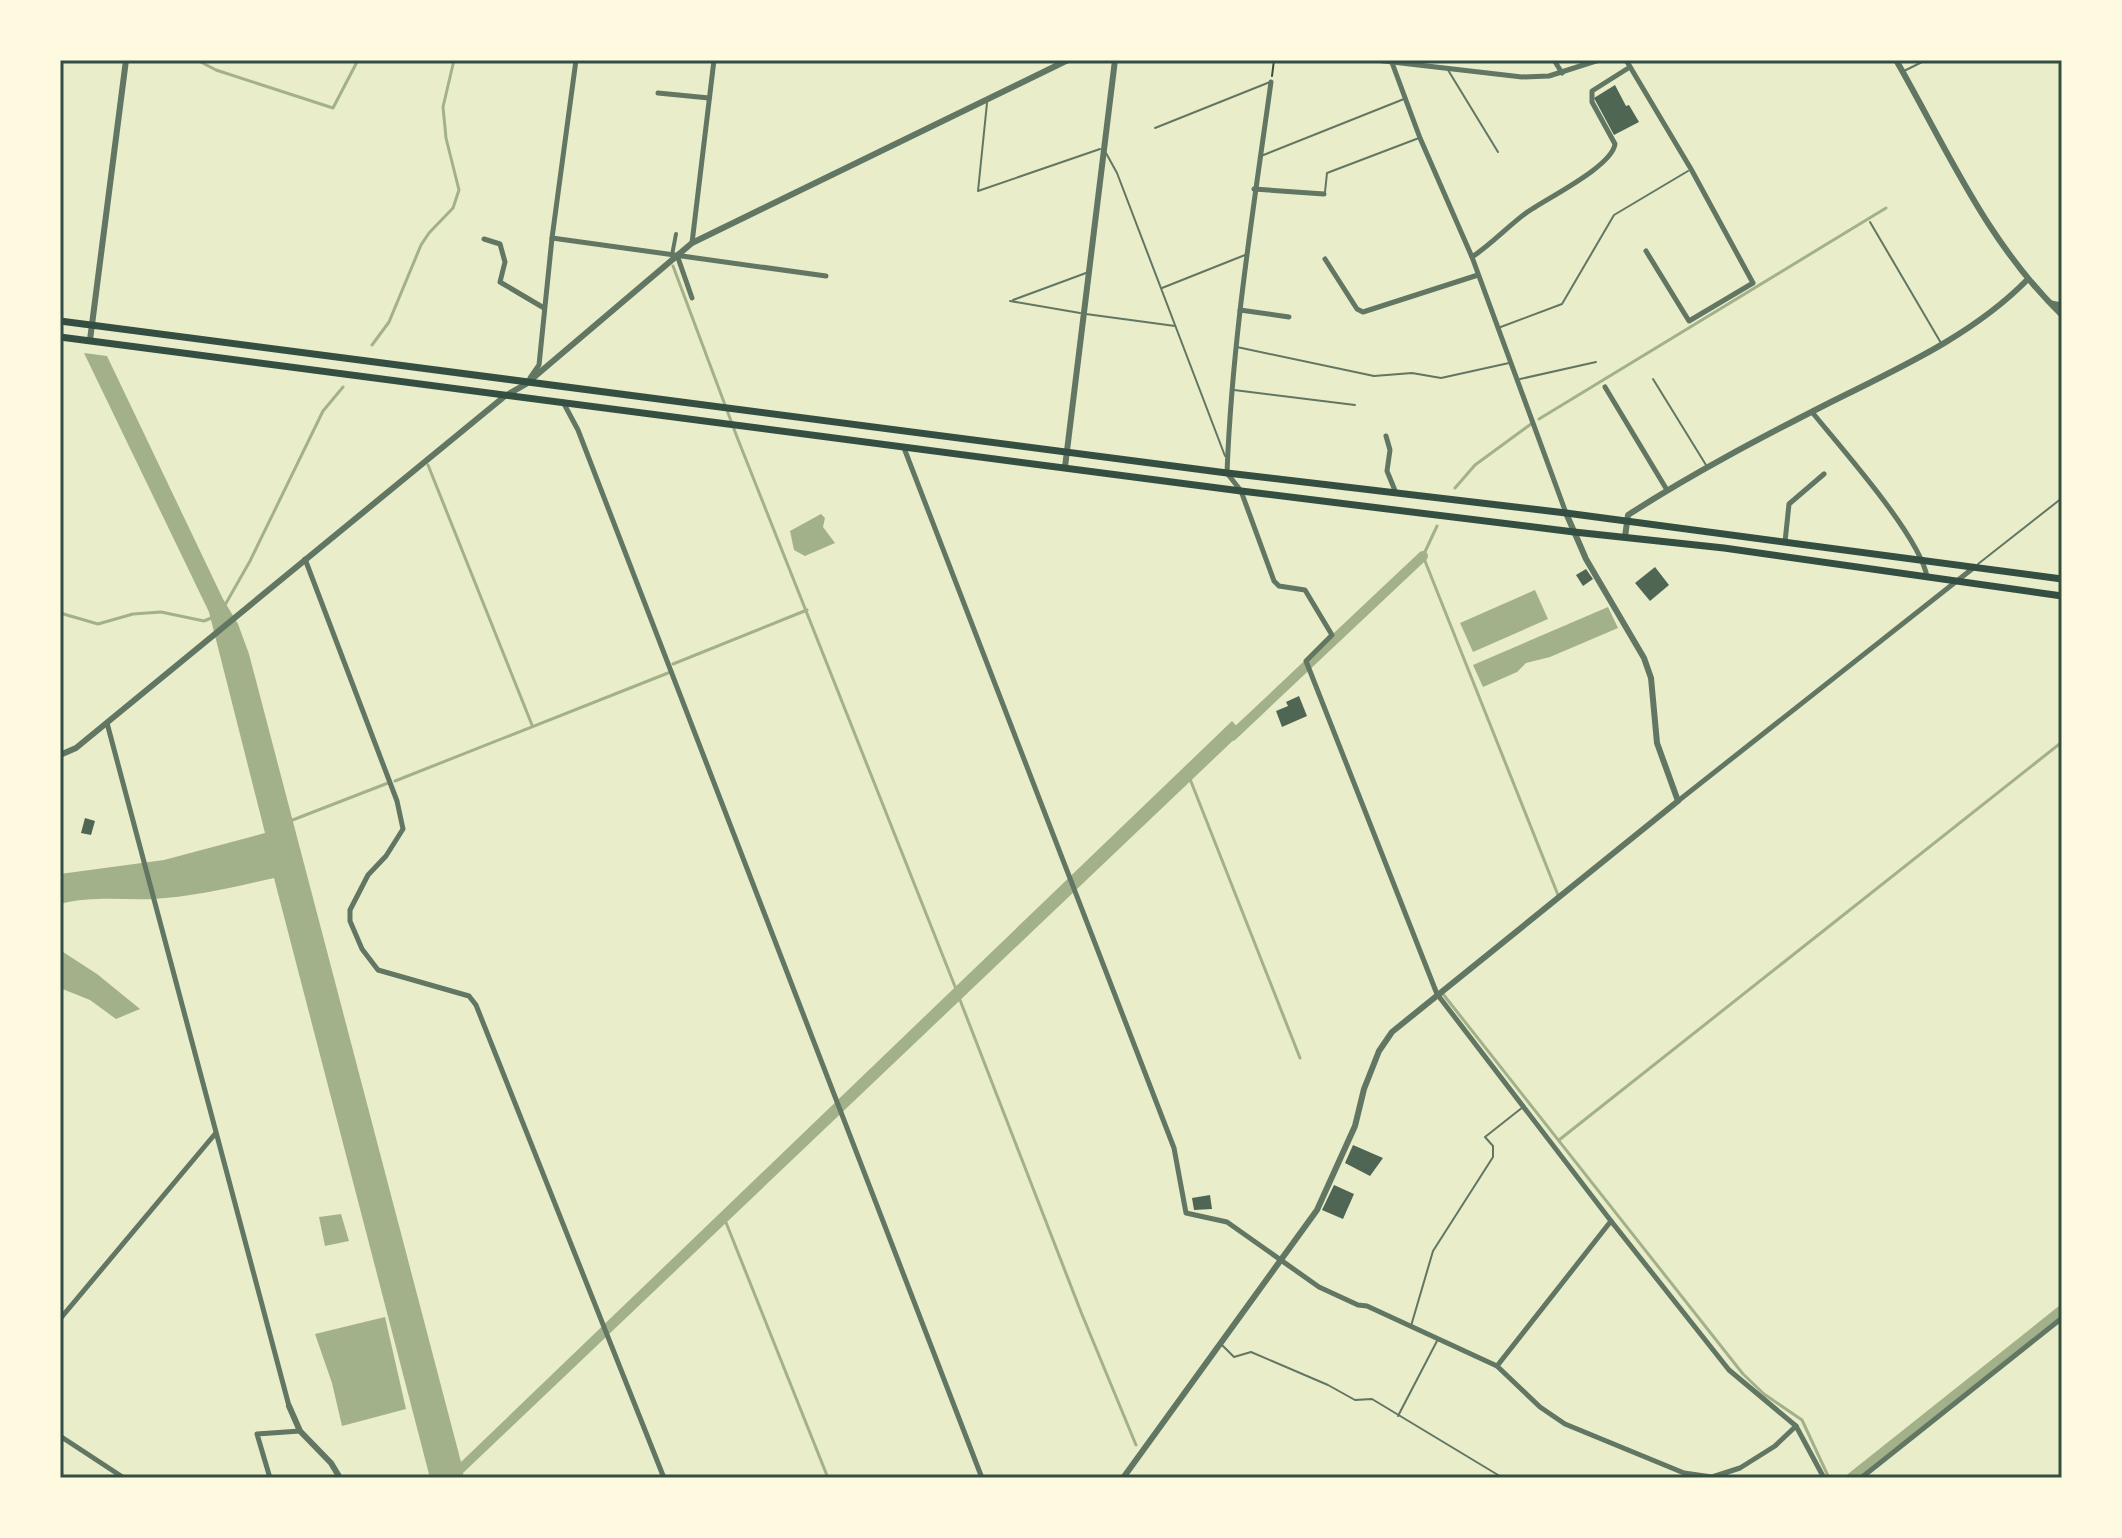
<svg xmlns="http://www.w3.org/2000/svg" width="2122" height="1538" viewBox="0 0 2122 1538" font-family="Lato,sans-serif">
  <style>
    .water { fill: #a3b18a }
    .lines { fill: none; stroke-linecap: round; stroke-linejoin: round }
    .stream { stroke: #a3b18a; stroke-width: 3 }
    .canal { stroke: #a3b18a; stroke-width: 10 }
    .building { fill: #4f6655 }
    .path { stroke: #344e41; stroke-width: 2 }
    .service { stroke: #617663; stroke-width: 2 }
    .pedestrian { stroke: #617663; stroke-width: 4 }
    .minor { stroke: #617663; stroke-width: 5 }
    .tertiary { stroke: #617663; stroke-width: 6 }
    .primary { stroke: #344e41; stroke-width: 7 }
    .neatline { fill: none; stroke: #344e41; stroke-width: 3 }
  </style>
  <rect width="100%" height="100%" fill="#e9edc9"/>
  <!-- water -->
  <g class="water">
    <path d="M84,353L107,356L223,599L238,624L249,654L461,1462L1232,721L1242,732L463,1473L464,1478H430L274,878C234,887 194,897 152,899C121,900 91,896 60,904V874L164,860L265,833L209,612Z"/>
    <polygon points="821,514 825,518 823,527 835,543 805,556 794,550 790,531"/>
    <polygon points="1535,590 1548,619 1473,652 1460,623"/>
    <polygon points="1608,607 1618,628 1550,657 1526,663 1517,672 1483,687 1473,665"/>
    <polygon points="60,950 97,974 140,1009 116,1019 90,1000 60,988"/>
    <polygon points="341,1214 349,1241 325,1246 319,1217"/>
    <polygon points="385,1317 406,1409 342,1426 332,1383 315,1334"/>
  </g>
  <g class="lines">
    <!-- stream -->
    <g class="stream">
      <polyline points="197,60 216,70 333,108 358,60"/>
      <polyline points="673,266 737,437 956,989"/>
      <polyline points="372,345 389,322 421,245 429,233 453,208 459,190 446,138 443,107 454,60"/>
      <polyline points="1539,419 1886,208"/>
      <polyline points="428,465 532,725"/>
      <polyline points="1455,488 1475,465 1531,424"/>
      <polyline points="1437,526 1423,556 1558,895"/>
      <polyline points="225,605 250,561 323,411 343,387"/>
      <polyline points="60,613 98,624 133,614 161,612 204,621 211,618"/>
      <polyline points="673,664 807,610"/>
      <polyline points="1190,779 1300,1058"/>
      <polyline points="395,781 668,673"/>
      <polyline points="290,821 388,783"/>
      <polyline points="1443,994 1743,1374 1764,1394 1802,1420 1829,1478"/>
      <polyline points="960,1000 1081,1312 1136,1445"/>
      <polyline points="1559,1140 2062,742"/>
      <polyline points="725,1220 828,1478"/>
    </g>
    <!-- canal -->
    <g class="canal">
      <polyline points="1232,736 1423,556"/>
      <polyline points="1851,1478 2062,1310"/>
    </g>
  </g>
  <!-- building -->
  <g class="building">
    <polygon points="1615,85 1626,106 1629,105 1639,122 1614,135 1594,98"/>
    <polygon points="1655,567 1669,585 1650,601 1635,583"/>
    <polygon points="1586,569 1593,579 1583,586 1576,575"/>
    <polygon points="1299,696 1307,716 1282,727 1276,711 1288,706 1286,702"/>
    <polygon points="85,818 95,821 91,835 81,833"/>
    <polygon points="1353,1145 1383,1158 1370,1176 1345,1163"/>
    <polygon points="1334,1185 1354,1194 1343,1219 1322,1210"/>
    <polygon points="1210,1195 1212,1209 1194,1210 1192,1198"/>
  </g>
  <g class="lines">
    <!-- path -->
    <polyline class="path" points="1272,76 1274,60"/>
    <!-- service -->
    <g class="service">
      <polyline points="1448,70 1498,152"/>
      <polyline points="1904,71 1926,60"/>
      <polyline points="987,103 978,191 1100,149"/>
      <polyline points="1155,128 1270,82"/>
      <polyline points="1106,153 1117,173 1225,456"/>
      <polyline points="1261,156 1404,99"/>
      <polyline points="1325,192 1327,173 1419,138"/>
      <polyline points="1870,222 1941,343"/>
      <polyline points="1162,288 1245,255"/>
      <polyline points="1013,300 1086,273"/>
      <polyline points="1010,301 1080,313"/>
      <polyline points="1086,314 1175,326"/>
      <polyline points="1498,328 1562,304 1614,215 1688,171"/>
      <polyline points="1237,347 1374,376 1412,373 1441,378 1509,363"/>
      <polyline points="1520,379 1596,362"/>
      <polyline points="1653,379 1706,465"/>
      <polyline points="1234,390 1355,405"/>
      <polyline points="1978,564 2062,498"/>
      <polyline points="1411,1326 1433,1251 1493,1157 1493,1146 1485,1137 1523,1107"/>
      <polyline points="1222,1345 1234,1357 1251,1352 1328,1385 1355,1400 1372,1399 1503,1478"/>
      <polyline points="1398,1416 1437,1341"/>
    </g>
    <!-- pedestrian -->
    <polyline class="pedestrian" points="672,255 676,234"/>
    <!-- minor -->
    <g class="minor">
      <polyline points="1375,60 1522,77 1549,76 1599,60"/>
      <polyline points="1391,60 1420,138 1472,257 1566,513"/>
      <polyline points="1554,60 1562,73"/>
      <polyline points="1626,60 1691,169 1753,283 1689,321 1646,251"/>
      <path d="M1271,82C1253,212 1232,341 1227,473L1241,491L1274,581L1279,586L1305,590L1332,635L1306,661L1437,994L1611,1221L1729,1370L1796,1426L1824,1478"/>
      <polyline points="658,93 709,98"/>
      <polyline points="1254,189 1324,194"/>
      <polyline points="552,238 826,276"/>
      <polyline points="484,239 500,244 505,262 500,282 544,308"/>
      <polyline points="692,243 714,60"/>
      <polyline points="677,255 692,298"/>
      <path d="M1472,257C1492,244 1507,227 1526,213C1545,199 1612,167 1615,144L1592,102V91L1630,67"/>
      <polyline points="1325,259 1357,309 1363,312 1478,275"/>
      <polyline points="2051,303 2062,305"/>
      <polyline points="1240,310 1289,317"/>
      <polyline points="530,378 539,365 552,238 576,60"/>
      <polyline points="1605,387 1667,490"/>
      <polyline points="563,402 578,430 982,1478"/>
      <path d="M1812,412C1841,448 1920,536 1927,577"/>
      <polyline points="1386,436 1390,450 1387,471 1396,493"/>
      <polyline points="904,448 1174,1148 1186,1213 1227,1222 1319,1287 1358,1305 1367,1306 1497,1366 1540,1407 1565,1424 1684,1473 1712,1477 1740,1468 1775,1446 1796,1426"/>
      <polyline points="1785,542 1789,504 1824,474"/>
      <polyline points="305,559 397,801 403,829 386,856 368,875 350,910 350,921 362,949 378,970 469,996 476,1005 664,1478"/>
      <polyline points="107,723 289,1406"/>
      <polyline points="1678,801 1972,569"/>
      <polyline points="60,1319 215,1134"/>
      <polyline points="1497,1366 1611,1221"/>
      <polyline points="60,1436 124,1478"/>
      <polyline points="270,1478 257,1434 300,1431"/>
      <polyline points="1861,1478 2062,1318"/>
    </g>
    <!-- tertiary -->
    <g class="tertiary">
      <path d="M1896,60C1947,149 1987,243 2062,315"/>
      <polyline points="90,340 126,60"/>
      <polyline points="1065,467 1115,60"/>
      <path d="M1625,537L1628,515C1693,473 1762,437 1831,402C1899,368 1973,335 2027,280"/>
      <polyline points="60,755 76,748 505,396 526,384 692,243 1068,60"/>
      <polyline points="289,1406 300,1431 331,1463 340,1478"/>
      <polyline points="1123,1478 1317,1210 1355,1126 1364,1089 1379,1051 1392,1032 1678,801 1657,743 1651,678 1644,658 1586,559 1566,513"/>
    </g>
    <!-- primary -->
    <g class="primary">
      <polyline points="60,321 1227,473 1566,513 2062,579"/>
      <polyline points="60,337 1241,491 1574,532 1724,548 2062,596"/>
    </g>
  </g>
  <!-- border -->
  <rect width="2122" height="1538" fill="none" stroke="#fefae0" stroke-width="124"/>
  <rect x="62" y="62" width="1998" height="1414" class="neatline"/>
</svg>
